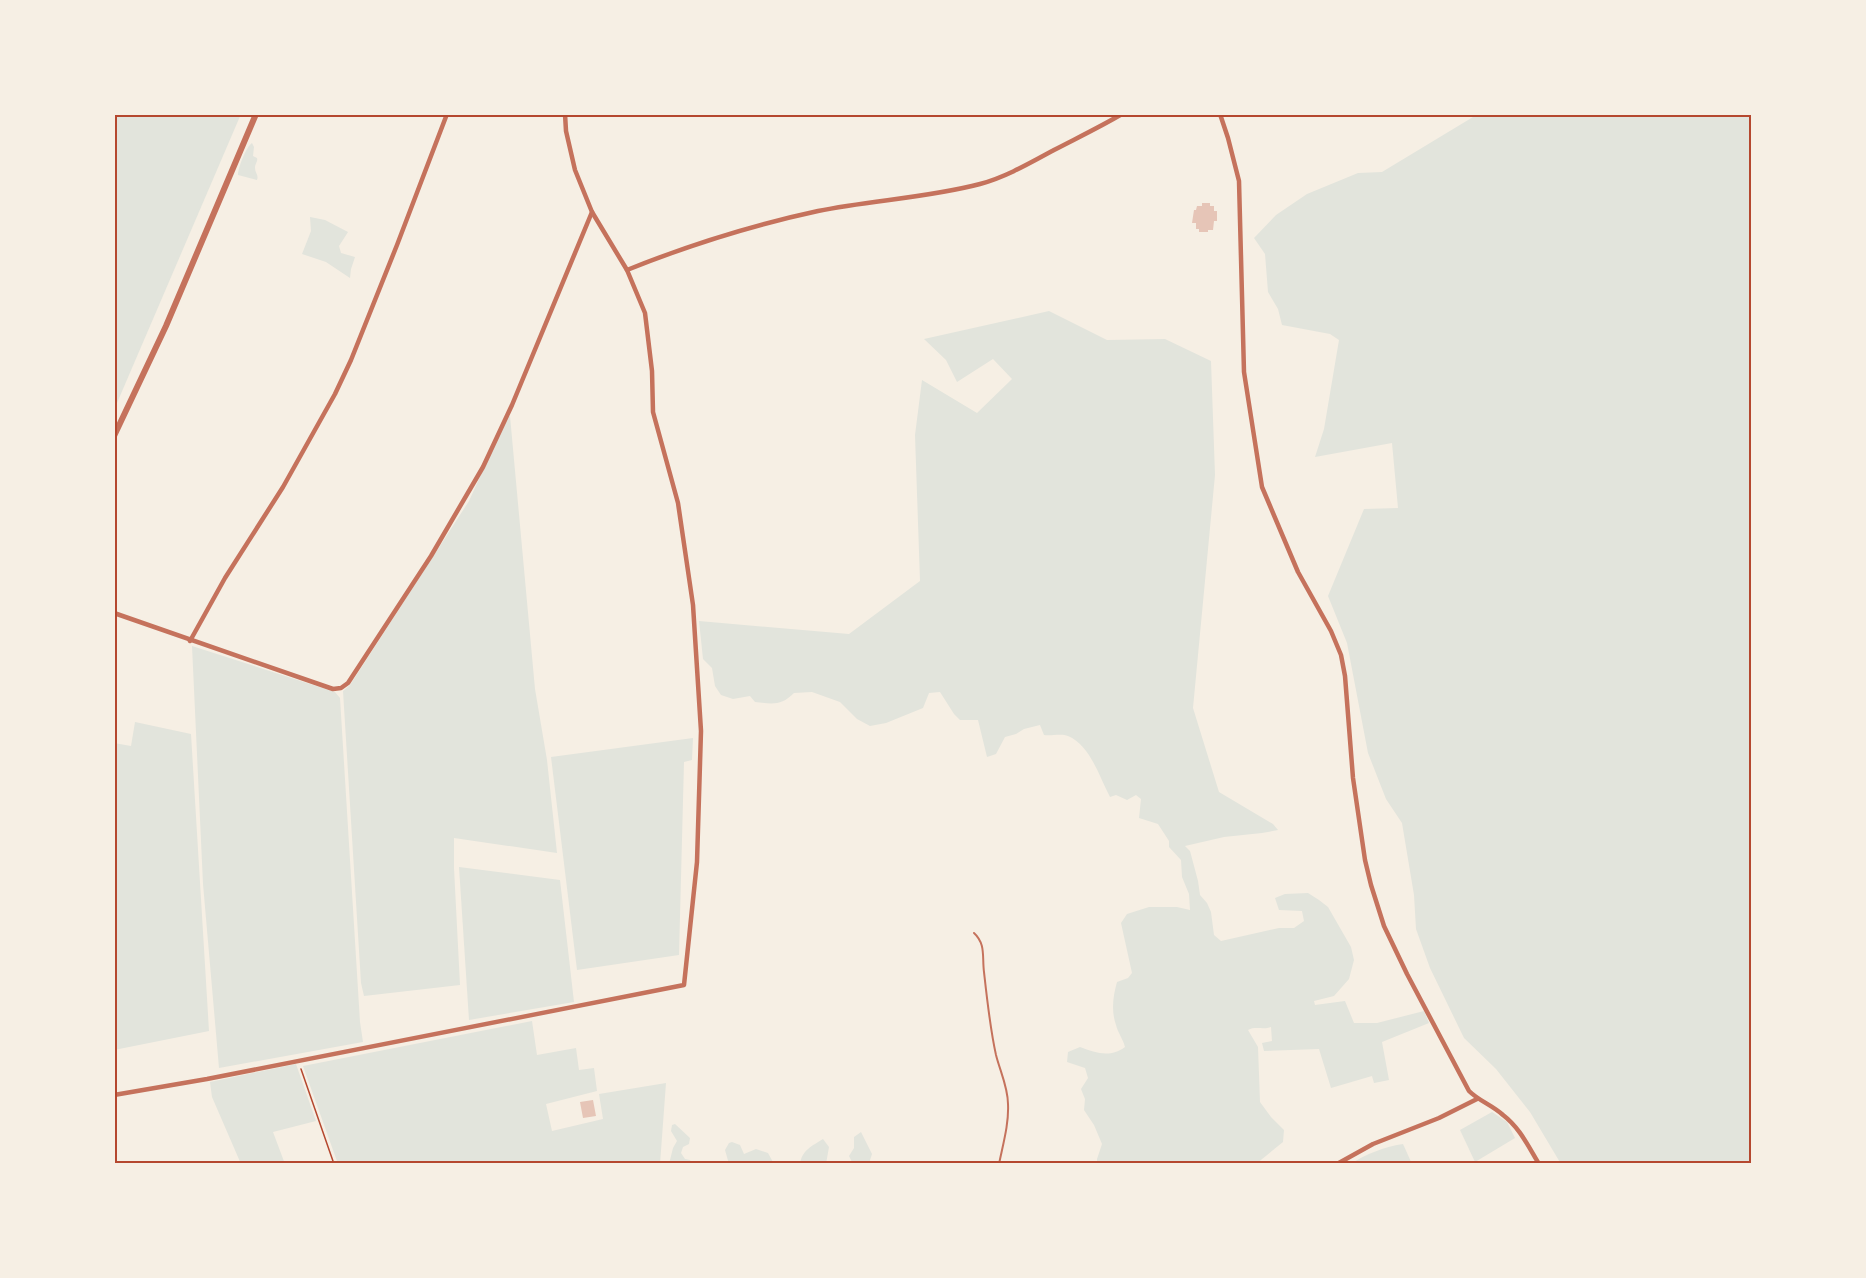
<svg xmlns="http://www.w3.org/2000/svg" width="1866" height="1278" viewBox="0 0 1866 1278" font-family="Merriweather,serif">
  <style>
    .green { fill: #e2e4dc }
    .building { fill: #e6c5b7 }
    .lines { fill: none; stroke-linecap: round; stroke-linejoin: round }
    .path { stroke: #b5482f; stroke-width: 1.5 }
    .service { stroke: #c5725c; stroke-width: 2 }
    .minor { stroke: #c5725c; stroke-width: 4.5 }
    .tertiary { stroke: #c5725c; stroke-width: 6 }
    .neatline { fill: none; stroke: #b5482f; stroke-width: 2 }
  </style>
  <rect width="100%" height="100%" fill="#f6efe4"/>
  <!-- green -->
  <g class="green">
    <polygon points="114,114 241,114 114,410"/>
    <polygon points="1478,114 1752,114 1752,1164 1561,1164 1530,1112 1496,1069 1464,1038 1430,968 1416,929 1414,895 1402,823 1386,799 1368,753 1347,643 1328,596 1364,509 1398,508 1392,443 1315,457 1324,429 1339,340 1330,334 1282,325 1278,309 1268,292 1265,254 1254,238 1276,215 1307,194 1358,173 1382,172"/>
    <path d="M252,143L254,147L253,156L257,158C258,162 255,163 255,168C255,173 259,175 257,180L238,175C238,168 246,147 252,143Z"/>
    <polygon points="310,217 325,220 348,232 339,246 341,253 355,257 351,269 350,278 326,262 302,254 311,231"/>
    <path d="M1049,311L1107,340L1165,339L1211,361L1215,475L1193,708L1219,792L1273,824L1278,830L1262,833L1224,837L1185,846L1190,851L1198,881L1200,895L1207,903L1211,912L1214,935L1221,941L1279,928H1294L1304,921L1302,911L1279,910L1275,898L1285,894L1308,893L1319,900L1328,907L1351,947L1354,960L1349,979L1334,996L1314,1001L1315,1005L1345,1001L1354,1023H1377L1424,1011L1429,1023L1382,1042L1389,1080L1374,1083L1372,1076L1331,1088L1319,1049L1264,1051L1262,1043L1272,1041L1271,1027C1264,1030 1255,1026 1248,1030L1258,1047L1260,1102L1271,1117L1284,1130L1283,1142L1256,1164H1097V1159L1102,1144L1094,1125L1084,1110L1085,1099L1081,1089L1088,1078L1085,1068L1067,1062L1068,1052L1080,1047C1096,1053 1110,1058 1125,1047C1123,1039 1118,1033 1116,1025C1111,1011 1113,996 1117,982L1128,978L1132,973L1121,923L1127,914L1149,907H1177L1190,910L1189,894L1182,877L1181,860L1169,847V841L1158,824L1139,818L1141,799L1136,795L1127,800L1116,795L1110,797C1099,776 1090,745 1068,736C1062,733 1051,736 1044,735L1040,725L1024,729L1016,734L1005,737L996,754L987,757L978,720H960L954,714L940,692L929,693L923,708L886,723L870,726L857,719L840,702L812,692L794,693C781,706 773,704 755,702L750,696L733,699L721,695L715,686L712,668L703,659L699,621L849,634L920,581L915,435L922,380L977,413L1012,379L993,359L957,382L946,360L924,339Z"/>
    <polygon points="510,416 535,689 547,760 557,853 454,838 454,868 460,985 364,996 361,983 343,691 350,685 469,501 507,417"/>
    <polygon points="192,646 335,692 340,698 360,1022 363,1042 219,1068 203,884"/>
    <polygon points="135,722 191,734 209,1031 114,1050 114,743 131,746"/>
    <polygon points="693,738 692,760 684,762 679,955 577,970 551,757"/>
    <polygon points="459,867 560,880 574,1002 469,1020"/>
    <polygon points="532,1021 537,1055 576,1048 579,1070 594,1068 597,1091 546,1104 552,1131 603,1119 599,1094 666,1083 660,1164 338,1164 303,1066"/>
    <polygon points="296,1064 316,1121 273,1132 285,1164 241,1164 212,1097 210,1082"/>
    <polygon points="1492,1112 1507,1122 1515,1138 1475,1162 1460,1130"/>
    <polygon points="675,1124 690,1138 689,1144 683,1147 681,1153 685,1159 690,1160 692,1164 669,1164 673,1148 677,1141 671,1131 672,1125"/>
    <polygon points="861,1132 872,1154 870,1160 871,1164 853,1164 849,1156 854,1148 854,1137"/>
    <path d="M823,1139L829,1147L826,1164H800C802,1150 812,1146 823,1139Z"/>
    <polygon points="732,1142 740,1145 744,1154 756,1149 768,1153 774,1164 729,1164 725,1150 729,1143"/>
    <path d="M1403,1144L1412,1164H1350C1367,1154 1383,1147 1403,1144Z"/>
  </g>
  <!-- building -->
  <g class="building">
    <polygon points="1202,203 1210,203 1210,206 1214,206 1214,211 1217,211 1217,221 1214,221 1213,230 1208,230 1208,232 1199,232 1199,229 1196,229 1196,223 1192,223 1194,210 1196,210 1197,206 1202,206"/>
    <polygon points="593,1100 596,1116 583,1118 580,1102"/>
  </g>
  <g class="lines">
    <!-- path -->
    <polyline class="path" points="301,1069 334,1164"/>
    <!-- service -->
    <path class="service" d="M974,933C986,944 982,957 984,972C987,999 990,1028 996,1055C1000,1071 1008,1087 1008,1104C1009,1124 1003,1144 999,1164"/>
    <!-- minor -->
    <g class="minor">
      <path d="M1220,114L1228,138L1239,181L1244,372L1262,487L1298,572L1331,631L1341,655L1345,676L1353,778L1365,860L1371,885L1384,926L1407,974L1469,1091C1479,1101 1492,1105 1503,1115C1520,1128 1528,1146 1539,1164"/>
      <path d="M627,270C689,245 753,225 818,211C872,200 927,198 980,184C1006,177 1030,163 1054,150C1077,138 1100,127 1122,114"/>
      <polyline points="114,613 333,689 341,688 348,683 431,556 483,467 512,405 592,212"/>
      <polyline points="190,641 225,578 283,487 335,394 351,360 397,245 447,114"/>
      <polyline points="114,1095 207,1079 684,985 697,862 701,731 693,605 678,503 653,412 652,371 645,313 627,270 592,212 575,170 566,131 565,114"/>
      <polyline points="1337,1164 1373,1144 1439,1118 1477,1099"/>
    </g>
    <!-- tertiary -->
    <polyline class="tertiary" points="114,436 166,326 256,114"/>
  </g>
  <!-- border -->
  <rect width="1866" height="1278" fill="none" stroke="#f6efe4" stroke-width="231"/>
  <rect x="116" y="116" width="1634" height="1046" class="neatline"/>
</svg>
